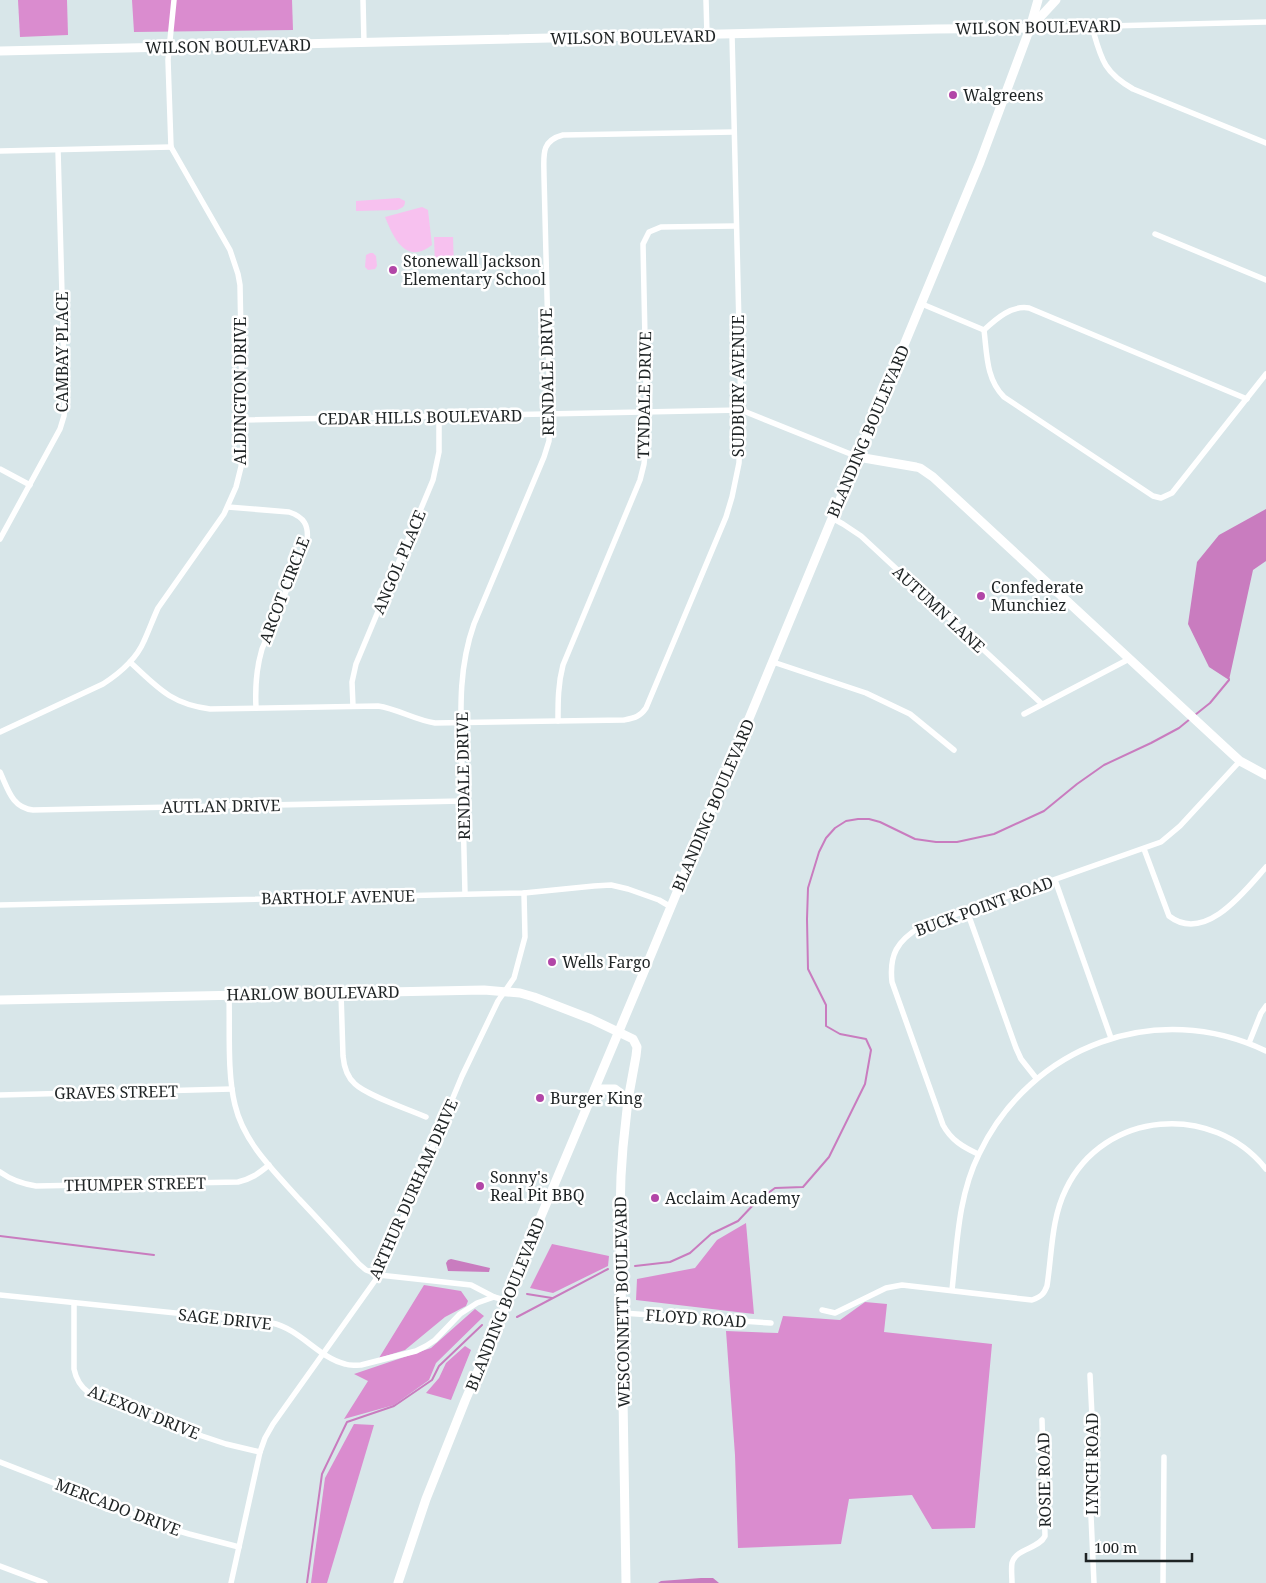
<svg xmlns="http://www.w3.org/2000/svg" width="1266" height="1583" viewBox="0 0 1266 1583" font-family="'Noto Serif',serif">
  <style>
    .green { fill: #f7c1ef }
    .forest { fill: #da8ccf }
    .water { fill: #c97cbf }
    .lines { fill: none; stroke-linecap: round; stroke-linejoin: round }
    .stream { stroke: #c97cbf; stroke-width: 2 }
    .street { stroke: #fff; stroke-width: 5.5 }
    .secondary { stroke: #fff; stroke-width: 9 }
    .primary { stroke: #fff; stroke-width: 9 }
    .poi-dot { fill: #b246a7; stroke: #fff; stroke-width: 2 }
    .labels { text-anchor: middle; stroke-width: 5; stroke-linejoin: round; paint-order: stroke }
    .street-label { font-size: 16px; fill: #1e2324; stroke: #fff }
    .poi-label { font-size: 16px; fill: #1e2324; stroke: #fff; text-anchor: start }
  </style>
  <rect width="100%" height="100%" fill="#d8e6e9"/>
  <!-- green -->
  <g class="green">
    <path d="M399,198L405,201C405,207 402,208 397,210L356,211V201Z"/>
    <path d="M422,207L428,210L432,245C406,265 394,239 385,217Z"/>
    <polygon points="434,237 453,237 454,266 435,266"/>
    <polygon points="370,253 373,253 376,256 377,266 375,269 368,270 365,267 366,255"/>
  </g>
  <!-- forest -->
  <g class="forest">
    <polygon points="18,0 67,0 68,35 20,37"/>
    <polygon points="132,0 292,0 293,30 134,32"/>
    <polygon points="746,1223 754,1314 636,1300 637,1279 695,1268 717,1240"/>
    <polygon points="552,1244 609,1256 608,1266 553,1293 530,1288"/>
    <polygon points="424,1285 461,1291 468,1301 466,1306 445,1317 405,1350 379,1358"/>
    <polygon points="865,1302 887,1304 884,1332 992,1344 975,1528 932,1529 912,1495 849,1499 841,1544 738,1548 735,1455 726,1331 778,1333 783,1316 840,1320"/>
    <polygon points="475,1309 484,1316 436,1363 429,1380 394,1405 344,1419 368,1381 354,1374 431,1348"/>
    <polygon points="465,1346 471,1350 451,1400 426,1393 439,1378 446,1363"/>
    <polygon points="354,1424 374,1425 327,1583 311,1583 325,1478"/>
  </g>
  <!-- water -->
  <g class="water">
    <polygon points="1266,509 1266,561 1253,570 1229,680 1209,667 1188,624 1197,562 1219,535"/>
    <polygon points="451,1259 490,1268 489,1272 448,1271 446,1263 448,1260"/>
    <polygon points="701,1578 713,1578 719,1583 658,1583 661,1581"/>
  </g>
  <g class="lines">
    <!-- stream -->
    <g class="stream">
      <polyline points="1195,715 1210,703 1229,680 1229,679"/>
      <polyline points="0,1236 154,1255"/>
      <polyline points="635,1266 670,1262 690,1253 711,1234 738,1221 756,1202 775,1188 803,1187 829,1157 865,1084 871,1050 866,1039 840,1034 826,1026 826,1005 808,969 807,919 808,888 819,852 826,838 835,828 846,821 858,819 869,819 880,822 915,839 936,842 957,842 994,834 1044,811 1077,784 1104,765 1151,743 1179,728 1190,719"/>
      <polyline points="527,1294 552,1298"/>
      <polyline points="517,1317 608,1269"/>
      <polyline points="307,1583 322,1474 347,1422 394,1406 432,1380 439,1366 482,1325"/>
    </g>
    <!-- street -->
    <g class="street">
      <polyline points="363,0 364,43"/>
      <polyline points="706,0 707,35"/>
      <path d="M1092,27C1101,58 1103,72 1133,89L1266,143"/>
      <polyline points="1030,28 1266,22"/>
      <polyline points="0,151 171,147"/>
      <polyline points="1155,234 1266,280"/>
      <polyline points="922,304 984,330"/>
      <path d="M984,330C987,354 986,379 1004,397L1153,496L1161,498L1172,493L1266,374"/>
      <path d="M984,330C997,318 1012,305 1029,308L1247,399"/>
      <polyline points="242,420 741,410 858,457"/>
      <polyline points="0,469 30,485"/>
      <path d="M228,507L289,512C304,517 309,525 307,541L262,649C256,669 255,687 256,708"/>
      <polyline points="832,518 843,524 861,536 1042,704"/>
      <polyline points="0,539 60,429 64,416 65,403 58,150"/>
      <path d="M130,662C158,688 171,704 210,709L378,706C398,709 415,720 435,723L624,720C634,718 640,717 646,708L726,517L732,497L739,463L741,410L732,35"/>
      <polyline points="773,662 866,693 910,714 954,750"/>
      <polyline points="353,706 352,682 356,664 433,480 439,452 439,416"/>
      <polyline points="1024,714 1129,659"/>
      <path d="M558,721C558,701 558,684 563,665L640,480L644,464L647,434L643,244L649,232L661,227L736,226"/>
      <path d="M0,732L103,684C120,673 136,660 144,641C149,630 153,619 158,608L224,514L236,487L241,467L243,448L240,285L238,274L230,250L171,147L168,60L174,0"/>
      <path d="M0,772C8,789 12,808 33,810L463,801"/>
      <path d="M1144,849L1169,916C1205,944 1245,891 1266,867"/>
      <polyline points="1055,880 1111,1038"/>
      <path d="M465,894C464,852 463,810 462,768C461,718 457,672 474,624L544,457L549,441L550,414L544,176C544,156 540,141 563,135L734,132"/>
      <polyline points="0,905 524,893 594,886 611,885 628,889 659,900 671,907"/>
      <polyline points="967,911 1016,1048 1021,1059 1036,1078"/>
      <path d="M341,993L343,1056C344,1067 347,1077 355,1084C368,1096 408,1109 426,1117"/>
      <path d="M229,995C230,1029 227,1073 235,1105C244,1143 274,1171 299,1199C319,1220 339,1242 359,1264L366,1270L379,1275L471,1285L494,1297"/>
      <polyline points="1249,1043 1261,1013 1266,1006"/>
      <polyline points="0,1095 232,1089"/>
      <path d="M978,1154C963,1147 951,1140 943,1125L892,982C889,955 897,941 920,927L1161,842L1180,826L1240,761"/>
      <path d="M0,1172C11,1180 22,1184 36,1186L238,1182C251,1179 258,1174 269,1165"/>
      <path d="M952,1290C957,1245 958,1196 979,1154C1031,1045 1157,999 1266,1051"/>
      <path d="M0,1295L272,1323C300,1329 319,1358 345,1364C350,1366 355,1365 361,1365L416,1351L426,1346L435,1340L460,1314L477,1303L494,1297L508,1301"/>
      <path d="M74,1303V1369C76,1379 80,1386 88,1392L202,1436L226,1444L260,1452"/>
      <path d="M822,1310L835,1313L886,1288L902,1285L1032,1300C1041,1297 1044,1294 1047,1286C1052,1254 1051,1219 1066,1189C1104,1110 1213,1102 1266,1169"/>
      <polyline points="622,1313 771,1323"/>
      <polyline points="1090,1375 1093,1437 1091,1516 1094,1583"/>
      <polyline points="0,1462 169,1528 189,1534 239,1547"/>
      <polyline points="0,1566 45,1583"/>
      <polyline points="231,1583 260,1452 265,1438 273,1424 379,1275 462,1076 498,1001 514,978 525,937 524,893"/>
      <path d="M1012,1583C1012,1577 1011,1569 1012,1563C1016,1548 1039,1549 1045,1536L1042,1420"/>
      <polyline points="1163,1583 1164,1457"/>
    </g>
    <!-- secondary -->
    <g class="secondary">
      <polyline points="0,51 936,29 1030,28"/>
      <polyline points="858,457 916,467 920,468 933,477 1229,751 1240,761 1266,775"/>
      <polyline points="0,1000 484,990 520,993 534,997 591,1019 633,1039 637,1047 636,1056 628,1100 623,1147 621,1176 620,1213 626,1583"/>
      <polyline points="595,1089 615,1089 628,1099"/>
    </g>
    <!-- primary -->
    <g class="primary">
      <polyline points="1032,26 1056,0"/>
      <polyline points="398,1583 426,1499 465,1401 508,1301 531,1240 643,974 980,162 1030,28 1038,0"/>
    </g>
  </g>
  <!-- markers -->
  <g class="poi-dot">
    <circle cx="953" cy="95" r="5"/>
    <circle cx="393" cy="270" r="5"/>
    <circle cx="981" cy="596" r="5"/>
    <circle cx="552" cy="962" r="5"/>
    <circle cx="540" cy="1098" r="5"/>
    <circle cx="480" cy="1186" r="5"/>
    <circle cx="655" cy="1198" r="5"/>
  </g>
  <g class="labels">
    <!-- street labels -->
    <g class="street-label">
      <text transform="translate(1038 27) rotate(-1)" y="6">WILSON BOULEVARD</text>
      <text transform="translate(633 37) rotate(-1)" y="6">WILSON BOULEVARD</text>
      <text transform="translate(228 46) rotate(-1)" y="6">WILSON BOULEVARD</text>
      <text transform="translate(62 352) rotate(-90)" y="6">CAMBAY PLACE</text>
      <text transform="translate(547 372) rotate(-91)" y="6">RENDALE DRIVE</text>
      <text transform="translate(738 386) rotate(-90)" y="6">SUDBURY AVENUE</text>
      <text transform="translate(240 391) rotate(-90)" y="6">ALDINGTON DRIVE</text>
      <text transform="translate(644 395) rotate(-89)" y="6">TYNDALE DRIVE</text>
      <text transform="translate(420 417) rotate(-1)" y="6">CEDAR HILLS BOULEVARD</text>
      <text transform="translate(868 431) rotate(-67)" y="6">BLANDING BOULEVARD</text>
      <text transform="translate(399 562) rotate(-67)" y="6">ANGOL PLACE</text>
      <text transform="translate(284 590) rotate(-69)" y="6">ARCOT CIRCLE</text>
      <text transform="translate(939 609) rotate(43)" y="6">AUTUMN LANE</text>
      <text transform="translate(463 776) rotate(-91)" y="6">RENDALE DRIVE</text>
      <text transform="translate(713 805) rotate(-67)" y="6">BLANDING BOULEVARD</text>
      <text transform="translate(221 806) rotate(-1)" y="6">AUTLAN DRIVE</text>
      <text transform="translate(338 897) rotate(-1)" y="6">BARTHOLF AVENUE</text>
      <text transform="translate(984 906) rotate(-20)" y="6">BUCK POINT ROAD</text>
      <text transform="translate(313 993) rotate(-1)" y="6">HARLOW BOULEVARD</text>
      <text transform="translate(116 1092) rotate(-1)" y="6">GRAVES STREET</text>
      <text transform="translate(135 1184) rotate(-1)" y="6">THUMPER STREET</text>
      <text transform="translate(413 1189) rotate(-66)" y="6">ARTHUR DURHAM DRIVE</text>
      <text transform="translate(622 1302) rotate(-91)" y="6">WESCONNETT BOULEVARD</text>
      <text transform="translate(505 1304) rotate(-68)" y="6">BLANDING BOULEVARD</text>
      <text transform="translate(696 1318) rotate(4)" y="6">FLOYD ROAD</text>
      <text transform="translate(225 1319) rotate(6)" y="6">SAGE DRIVE</text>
      <text transform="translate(144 1412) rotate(22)" y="6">ALEXON DRIVE</text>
      <text transform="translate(1092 1464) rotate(-90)" y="6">LYNCH ROAD</text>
      <text transform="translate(1044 1480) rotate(-91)" y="6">ROSIE ROAD</text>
      <text transform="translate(118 1507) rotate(21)" y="6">MERCADO DRIVE</text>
    </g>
    <!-- poi labels -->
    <g class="poi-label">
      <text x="963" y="101">Walgreens</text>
      <text x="403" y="267">Stonewall Jackson<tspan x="403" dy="18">Elementary School</tspan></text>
      <text x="991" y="593">Confederate<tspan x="991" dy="18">Munchiez</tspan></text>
      <text x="562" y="968">Wells Fargo</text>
      <text x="550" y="1104">Burger King</text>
      <text x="490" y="1183">Sonny's<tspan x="490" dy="18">Real Pit BBQ</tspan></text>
      <text x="665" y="1204">Acclaim Academy</text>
    </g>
  </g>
  <!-- scale -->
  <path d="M1086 1553v8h106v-8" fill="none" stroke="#1e2324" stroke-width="2.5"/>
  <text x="1094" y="1553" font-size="15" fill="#1e2324" stroke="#ffffff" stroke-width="4" paint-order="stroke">100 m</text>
</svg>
